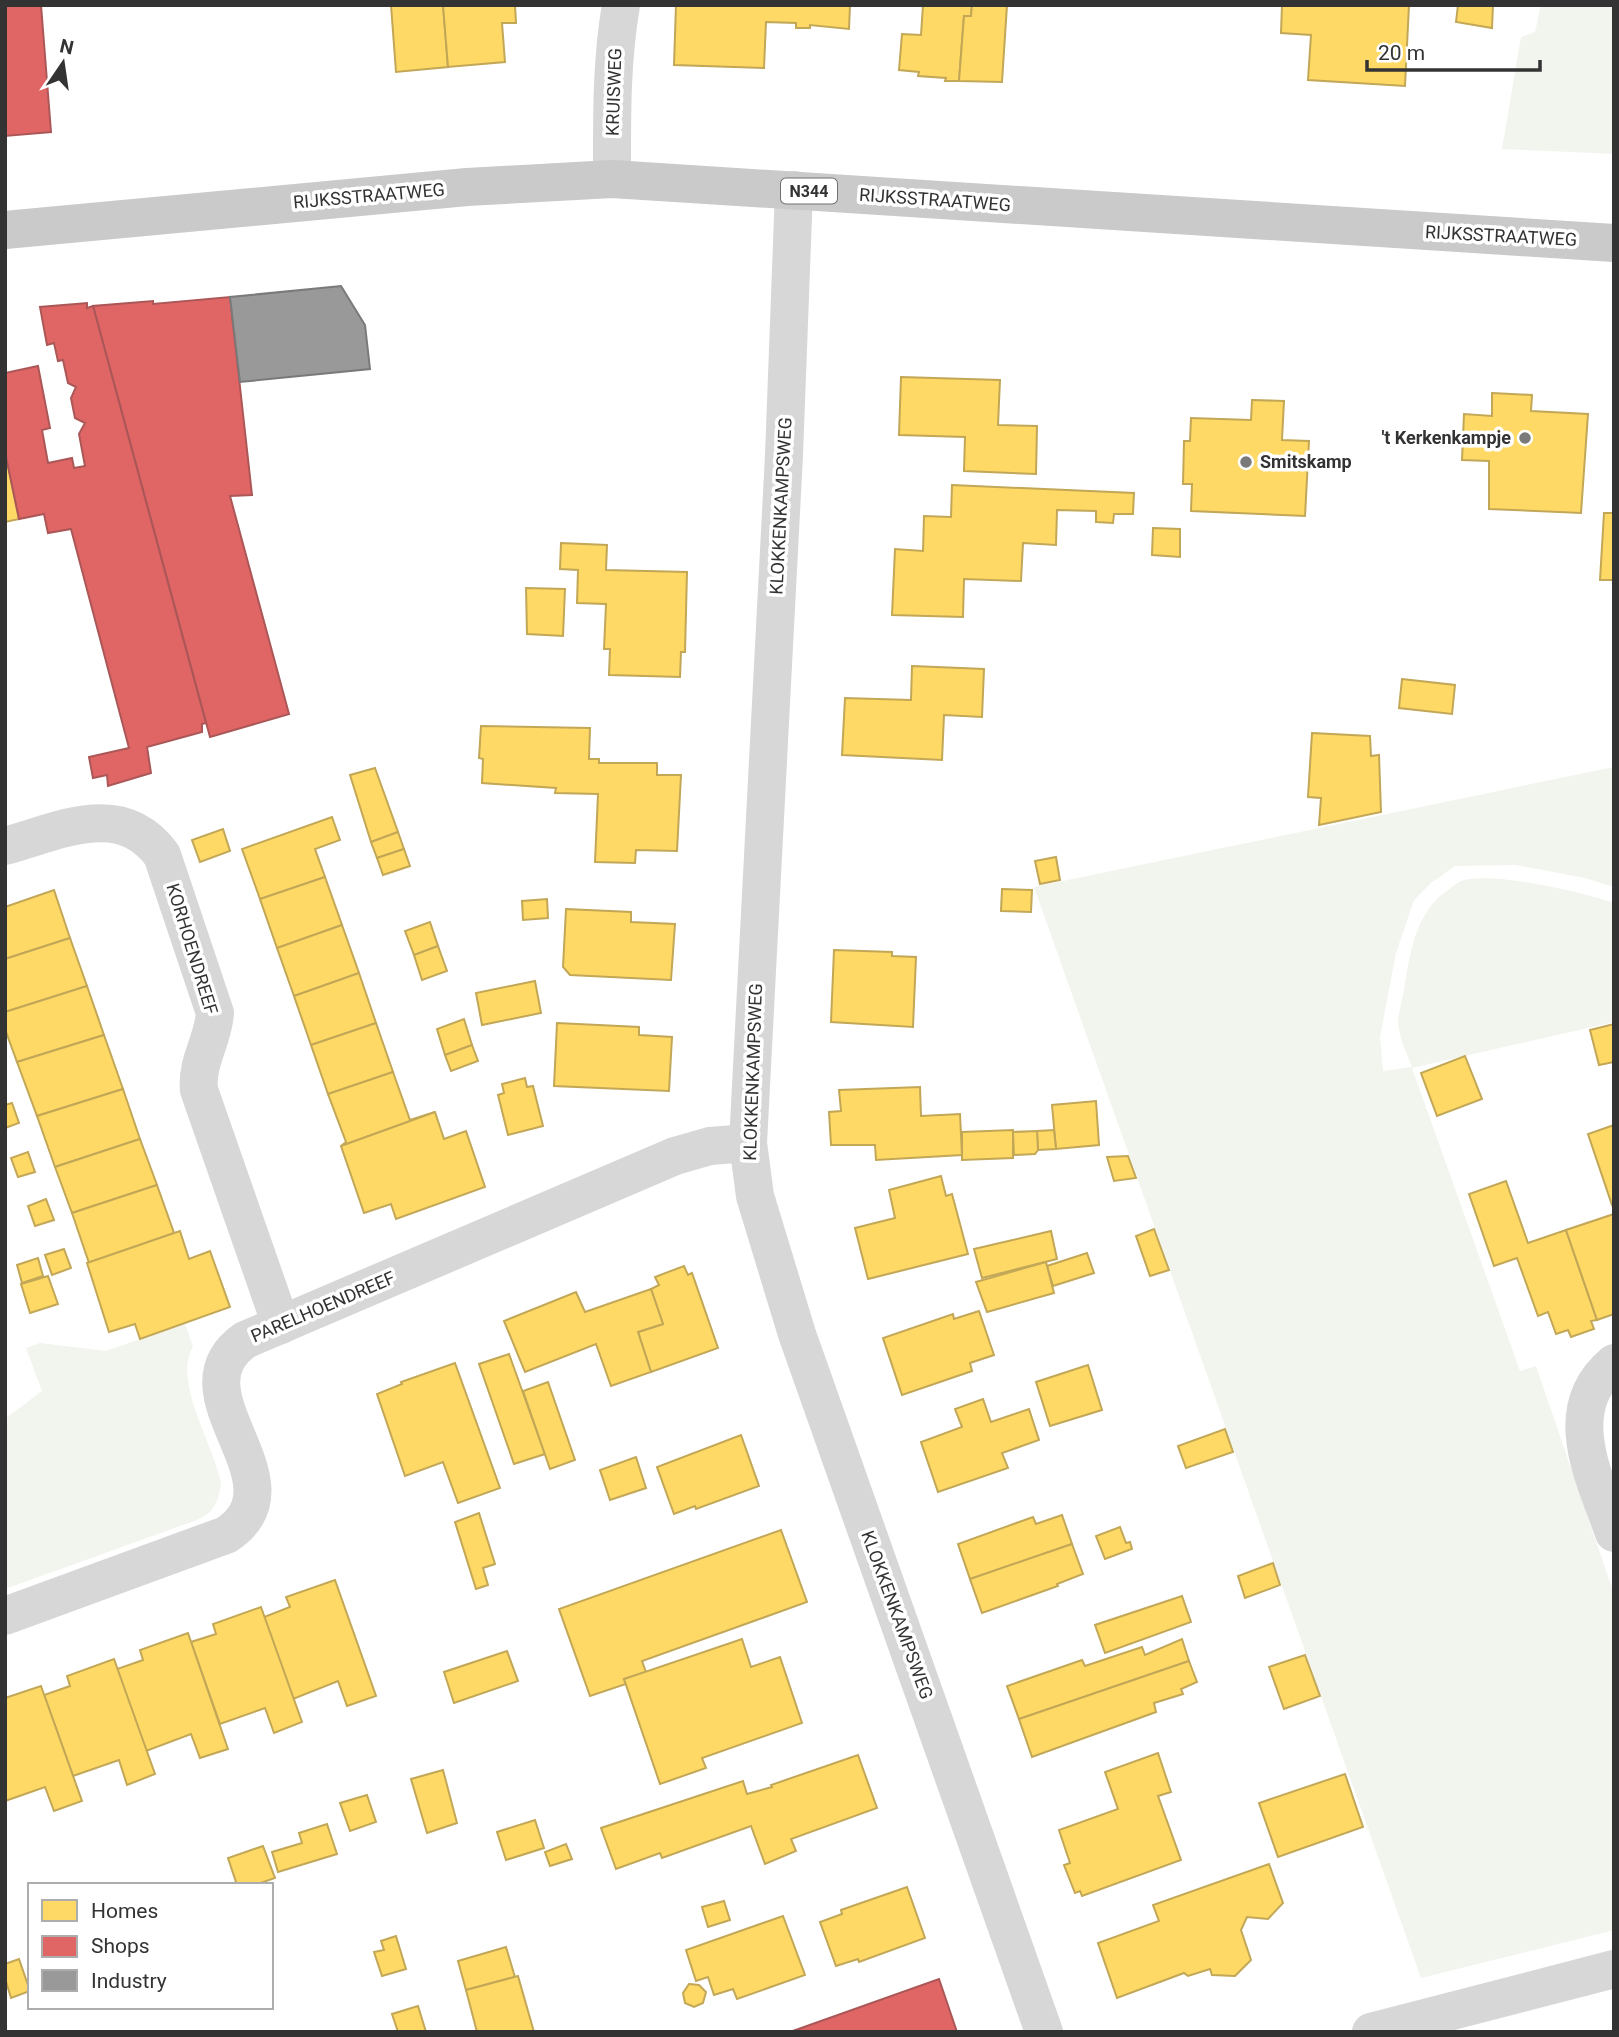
<svg xmlns="http://www.w3.org/2000/svg" width="1619" height="2037" viewBox="0 0 1619 2037" font-family="Roboto,sans-serif">
  <style>
    .green { fill: #f1f5ed }
    .homes { fill: #ffd966; stroke: #c2a757; stroke-width: 2 }
    .shops { fill: #e06666; stroke: #ac5757; stroke-width: 2 }
    .industry { fill: #999; stroke: #7a7a7a; stroke-width: 2 }
    .lines { fill: none; stroke-linecap: round; stroke-linejoin: round }
    .minor { stroke: #d7d7d7; stroke-width: 38 }
    .major { stroke: #cacaca; stroke-width: 38 }
    .poi-dot { fill: #7a7a7a; stroke: #fff; stroke-width: 2.5 }
    .labels { text-anchor: middle; stroke-width: 7; stroke-linejoin: round; paint-order: stroke }
    .shield { fill: #fff; stroke: #707070; stroke-width: 2 }
    .shield-label { font-size: 16px; font-weight: bold; fill: #333 }
    .street-label { font-size: 18px; fill: #333; stroke: #fff }
    .poi-label { font-size: 18px; font-weight: bold; fill: #333; stroke: #fff; text-anchor: end }
  </style>
  <rect width="100%" height="100%" fill="#fff"/>
  <!-- green -->
  <g class="green">
    <polygon points="1541,5 1614,5 1614,154 1502,149 1521,37 1535,32"/>
    <path d="M1614,767V887L1585,878L1516,865L1455,866L1431,883L1414,900L1396,953L1380,1037L1383,1071L1412,1067C1407,1054 1398,1035 1398,1021C1399,1011 1402,1000 1404,990C1410,954 1415,912 1448,890C1452,887 1457,883 1461,881C1491,871 1583,892 1614,903V1022L1412,1068L1520,1371L1536,1366L1614,1594V1930L1421,1978L1034,887Z"/>
    <path d="M185,1323L193,1347C172,1380 214,1446 221,1483C219,1500 214,1513 197,1520L5,1589V1419L42,1391L26,1348L40,1343L106,1351Z"/>
  </g>
  <!-- homes -->
  <g class="homes">
    <polygon points="391,5 443,5 448,67 396,72"/>
    <polygon points="443,5 515,5 516,23 502,23 505,62 448,67"/>
    <polygon points="676,5 850,5 849,29 810,25 810,28 796,28 796,23 766,22 764,68 674,65"/>
    <polygon points="923,5 972,5 971,16 964,16 959,81 945,81 946,78 918,76 919,72 899,70 902,34 921,35"/>
    <polygon points="972,5 1007,5 1002,82 959,81 964,16 971,16"/>
    <polygon points="1282,5 1409,5 1405,86 1308,80 1311,35 1281,33"/>
    <polygon points="1458,5 1493,5 1492,28 1456,22"/>
    <polygon points="901,377 1000,380 998,425 1037,426 1036,474 964,471 965,437 899,435"/>
    <polygon points="1492,393 1532,395 1531,411 1588,414 1581,513 1489,509 1489,461 1462,460 1464,414 1492,416"/>
    <polygon points="1252,400 1284,401 1282,440 1309,441 1305,516 1191,511 1192,484 1183,484 1184,441 1190,441 1191,418 1251,420"/>
    <polygon points="5,452 19,519 5,522"/>
    <polygon points="952,485 1134,493 1133,514 1114,514 1113,523 1096,522 1096,511 1057,510 1056,545 1023,543 1021,581 964,579 963,617 892,615 895,549 923,551 924,516 951,517"/>
    <polygon points="1604,513 1614,513 1614,580 1600,580"/>
    <polygon points="1153,528 1180,529 1180,557 1152,555"/>
    <polygon points="561,543 607,545 606,570 687,572 685,652 681,652 680,677 609,675 610,649 604,649 606,604 577,603 578,570 560,569"/>
    <polygon points="526,588 565,589 563,636 527,634"/>
    <polygon points="912,666 984,669 982,717 944,715 942,760 842,755 845,698 911,700"/>
    <polygon points="1402,679 1455,685 1452,714 1399,708"/>
    <polygon points="481,726 590,728 589,759 599,759 599,763 657,763 657,775 681,775 677,851 636,850 635,863 595,862 598,794 555,793 556,788 482,783 483,759 479,758"/>
    <polygon points="1312,733 1370,736 1371,756 1379,755 1381,812 1319,825 1321,798 1308,797"/>
    <polygon points="375,768 398,832 371,842 350,775"/>
    <polygon points="332,817 340,840 315,849 325,877 260,899 242,849"/>
    <polygon points="223,829 230,851 200,862 192,840"/>
    <polygon points="398,832 404,849 377,858 371,842"/>
    <polygon points="404,849 410,866 383,875 377,858"/>
    <polygon points="1056,857 1060,880 1040,884 1035,861"/>
    <polygon points="325,877 342,925 277,948 260,899"/>
    <polygon points="1002,889 1032,890 1031,912 1001,911"/>
    <polygon points="54,890 70,938 5,959 5,907"/>
    <polygon points="547,899 548,918 523,920 522,901"/>
    <polygon points="566,909 631,912 631,922 675,924 671,980 570,975 563,967"/>
    <polygon points="430,922 438,946 414,955 405,931"/>
    <polygon points="342,925 359,973 294,996 277,948"/>
    <polygon points="70,938 87,986 5,1012 5,959"/>
    <polygon points="438,946 447,971 422,980 414,955"/>
    <polygon points="834,950 892,952 892,956 916,957 913,1027 831,1022"/>
    <polygon points="359,973 376,1023 311,1045 294,996"/>
    <polygon points="535,981 541,1013 482,1025 476,993"/>
    <polygon points="87,986 104,1035 17,1062 5,1029 5,1012"/>
    <polygon points="464,1019 472,1045 445,1055 437,1029"/>
    <polygon points="376,1023 393,1072 328,1094 311,1045"/>
    <polygon points="557,1023 639,1027 639,1035 672,1037 669,1091 554,1086"/>
    <polygon points="1614,1024 1614,1062 1599,1065 1590,1030"/>
    <polygon points="104,1035 123,1089 37,1116 17,1062"/>
    <polygon points="472,1045 478,1061 451,1071 445,1055"/>
    <polygon points="1465,1056 1482,1099 1437,1116 1421,1073"/>
    <polygon points="393,1072 410,1120 435,1112 341,1146 346,1142 328,1094"/>
    <polygon points="525,1078 527,1087 533,1086 543,1126 508,1135 498,1095 504,1093 502,1084"/>
    <polygon points="920,1087 921,1116 960,1114 962,1155 876,1160 875,1145 831,1145 829,1112 841,1111 839,1090"/>
    <polygon points="123,1089 140,1139 55,1167 37,1116"/>
    <polygon points="1096,1101 1099,1145 1056,1149 1052,1105"/>
    <polygon points="12,1103 19,1123 5,1128 5,1105"/>
    <polygon points="435,1112 444,1139 466,1131 485,1187 396,1219 391,1204 364,1213 341,1146"/>
    <polygon points="1614,1125 1614,1204 1612,1205 1588,1134"/>
    <polygon points="1013,1130 1013,1158 962,1160 962,1132"/>
    <polygon points="1054,1130 1056,1149 1038,1150 1037,1131"/>
    <polygon points="1037,1131 1038,1150 1035,1154 1014,1155 1013,1132"/>
    <polygon points="140,1139 157,1185 72,1213 55,1167"/>
    <polygon points="28,1152 35,1172 18,1177 11,1158"/>
    <polygon points="1128,1156 1136,1178 1114,1181 1107,1157"/>
    <polygon points="941,1176 946,1196 952,1194 968,1254 868,1279 855,1228 895,1218 889,1190"/>
    <polygon points="1506,1181 1528,1243 1566,1230 1597,1320 1591,1321 1594,1329 1571,1337 1568,1330 1556,1334 1548,1312 1538,1316 1517,1258 1494,1266 1469,1194"/>
    <polygon points="157,1185 174,1233 89,1263 72,1213"/>
    <polygon points="46,1199 54,1220 35,1226 28,1206"/>
    <polygon points="1614,1214 1614,1314 1597,1320 1566,1230"/>
    <polygon points="1154,1229 1169,1270 1150,1276 1136,1236"/>
    <polygon points="180,1231 189,1259 210,1251 230,1307 140,1339 135,1324 109,1332 87,1263"/>
    <polygon points="1051,1231 1057,1259 982,1278 974,1249"/>
    <polygon points="64,1249 71,1268 52,1275 45,1255"/>
    <polygon points="1087,1253 1094,1273 1053,1286 1047,1266"/>
    <polygon points="38,1258 43,1276 22,1283 17,1265"/>
    <polygon points="1046,1262 1054,1293 987,1312 976,1282"/>
    <polygon points="684,1266 688,1275 692,1273 718,1348 651,1372 638,1332 663,1324 651,1289 659,1285 655,1277"/>
    <polygon points="48,1276 58,1304 30,1313 21,1284"/>
    <polygon points="651,1289 663,1324 638,1332 651,1372 611,1386 596,1344 525,1372 504,1321 576,1292 585,1312"/>
    <polygon points="979,1311 994,1355 970,1363 972,1371 902,1395 883,1338 953,1314 954,1319"/>
    <polygon points="509,1354 545,1454 514,1464 479,1364"/>
    <polygon points="455,1363 500,1488 458,1503 443,1462 405,1476 377,1394 402,1384 401,1382"/>
    <polygon points="1088,1365 1102,1410 1050,1426 1036,1382"/>
    <polygon points="548,1382 575,1460 550,1469 523,1391"/>
    <polygon points="983,1399 991,1422 1029,1409 1039,1440 1002,1453 1008,1468 938,1492 921,1442 962,1427 955,1409"/>
    <polygon points="1225,1429 1233,1452 1186,1468 1178,1446"/>
    <polygon points="741,1435 759,1486 696,1509 695,1506 674,1514 657,1467"/>
    <polygon points="636,1457 646,1488 610,1500 600,1470"/>
    <polygon points="479,1513 495,1564 483,1568 488,1585 476,1589 455,1522"/>
    <polygon points="1062,1515 1072,1544 970,1579 958,1544 1033,1517 1036,1524"/>
    <polygon points="1120,1527 1126,1543 1130,1542 1132,1549 1105,1559 1096,1536"/>
    <polygon points="781,1530 807,1602 642,1661 646,1672 624,1679 626,1684 590,1696 559,1609"/>
    <polygon points="1072,1544 1083,1574 1057,1584 1058,1586 982,1613 970,1579"/>
    <polygon points="1273,1563 1280,1585 1245,1598 1238,1576"/>
    <polygon points="335,1580 376,1696 347,1706 338,1681 293,1699 264,1617 290,1607 286,1597"/>
    <polygon points="1182,1596 1191,1622 1105,1653 1095,1625"/>
    <polygon points="261,1607 302,1722 274,1733 265,1708 220,1724 191,1642 216,1634 213,1624"/>
    <polygon points="188,1633 228,1749 200,1758 191,1734 146,1751 117,1669 143,1660 140,1650"/>
    <polygon points="742,1639 751,1667 780,1657 802,1723 702,1758 706,1768 660,1784 624,1679"/>
    <polygon points="1182,1639 1189,1661 1019,1719 1007,1686 1082,1660 1085,1666 1142,1647 1145,1655"/>
    <polygon points="507,1651 518,1681 454,1703 444,1672"/>
    <polygon points="1305,1655 1320,1696 1284,1709 1269,1667"/>
    <polygon points="114,1659 155,1774 127,1785 119,1760 73,1776 44,1695 70,1686 67,1676"/>
    <polygon points="1189,1661 1197,1682 1181,1689 1183,1694 1154,1703 1156,1712 1032,1757 1019,1719"/>
    <polygon points="41,1686 82,1801 54,1811 45,1787 5,1801 5,1698"/>
    <polygon points="1158,1753 1171,1792 1158,1796 1181,1860 1082,1896 1080,1891 1075,1893 1064,1865 1070,1863 1059,1830 1118,1809 1105,1772"/>
    <polygon points="858,1755 877,1808 791,1839 796,1851 765,1864 751,1826 662,1858 660,1853 616,1869 601,1828 743,1781 747,1794 772,1787 771,1785"/>
    <polygon points="443,1770 457,1823 427,1833 411,1779"/>
    <polygon points="1345,1774 1363,1827 1278,1857 1259,1803"/>
    <polygon points="367,1795 376,1822 350,1831 340,1803"/>
    <polygon points="535,1820 544,1848 506,1860 497,1832"/>
    <polygon points="327,1824 337,1854 278,1872 272,1852 302,1843 299,1833"/>
    <polygon points="566,1844 572,1859 550,1866 545,1852"/>
    <polygon points="263,1846 275,1878 255,1885 237,1885 228,1858"/>
    <polygon points="1269,1864 1283,1903 1268,1919 1247,1917 1241,1930 1251,1960 1235,1976 1212,1975 1210,1969 1188,1976 1184,1973 1117,1998 1098,1943 1159,1921 1153,1905"/>
    <polygon points="907,1887 925,1938 859,1962 858,1959 836,1966 820,1922 842,1914 841,1910"/>
    <polygon points="724,1901 730,1920 708,1927 702,1907"/>
    <polygon points="783,1916 805,1975 737,1999 733,1989 714,1995 708,1977 696,1981 686,1950"/>
    <polygon points="396,1936 406,1969 382,1976 374,1952 384,1950 381,1941"/>
    <polygon points="506,1947 515,1977 466,1990 458,1961"/>
    <polygon points="19,1959 30,1991 11,1998 5,1978 5,1964"/>
    <polygon points="518,1976 534,2032 477,2032 466,1990"/>
    <polygon points="689,1984 699,1985 706,1992 703,2003 694,2007 685,2003 683,1993"/>
    <polygon points="418,2006 426,2032 398,2032 392,2014"/>
  </g>
  <!-- shops -->
  <g class="shops">
    <polygon points="5,5 41,5 51,132 5,136"/>
    <polygon points="230,297 252,495 230,496 289,714 210,737 93,306 153,301 153,304"/>
    <polygon points="87,303 87,308 93,306 206,723 202,724 202,732 147,747 151,773 108,786 107,775 93,778 89,757 129,748 71,529 48,533 44,514 19,519 5,452 5,373 38,366 50,428 42,430 48,463 72,458 74,468 85,466 79,434 85,423 75,418 71,398 76,387 68,383 63,360 58,361 54,343 47,345 40,307"/>
    <polygon points="939,1979 957,2032 790,2032"/>
  </g>
  <!-- industry -->
  <polygon class="industry" points="341,286 365,325 370,369 240,382 230,297"/>
  <g class="lines">
    <!-- minor -->
    <g class="minor">
      <path d="M612,179C612,120 611,63 621,5"/>
      <polyline points="794,190 784,455 748,1143 755,1196 797,1334 1044,2032"/>
      <path d="M5,846C60,831 121,799 162,855L215,1013C213,1041 196,1062 199,1090L281,1325"/>
      <path d="M1614,1363C1558,1410 1595,1478 1614,1533"/>
      <path d="M5,1616L226,1535C307,1482 169,1394 245,1340L675,1156L710,1146L748,1143"/>
      <polyline points="1371,2032 1614,1969"/>
    </g>
    <!-- major -->
    <polyline class="major" points="5,230 467,187 612,179 1614,243"/>
  </g>
  <!-- markers -->
  <g class="poi-dot">
    <circle cx="1525" cy="438" r="7"/>
    <circle cx="1246" cy="462" r="7"/>
  </g>
  <g class="labels">
    <!-- shield labels -->
    <rect class="shield" x="781" y="178.5" width="56" height="25" rx="5"/>
    <g class="shield-label">
      <text x="809" y="197">N344</text>
    </g>
    <!-- street labels -->
    <g class="street-label">
      <text transform="translate(614 92) rotate(-88)" y="6">KRUISWEG</text>
      <text transform="translate(369 196) rotate(-5)" y="6">RIJKSSTRAATWEG</text>
      <text transform="translate(935 200) rotate(4)" y="6">RIJKSSTRAATWEG</text>
      <text transform="translate(1501 236) rotate(3)" y="6">RIJKSSTRAATWEG</text>
      <text transform="translate(781 506) rotate(-87)" y="6">KLOKKENKAMPSWEG</text>
      <text transform="translate(192 949) rotate(73)" y="6">KORHOENDREEF</text>
      <text transform="translate(753 1072) rotate(-88)" y="6">KLOKKENKAMPSWEG</text>
      <text transform="translate(323 1307) rotate(-23)" y="6">PARELHOENDREEF</text>
      <text transform="translate(897 1615) rotate(70)" y="6">KLOKKENKAMPSWEG</text>
    </g>
    <!-- poi labels -->
    <g class="poi-label">
      <text x="1511" y="444">'t Kerkenkampje</text>
      <text x="1260" y="468" text-anchor="start">Smitskamp</text>
    </g>
  </g>
  <!-- border -->
  <rect width="1619" height="2037" fill="none" stroke="#333333" stroke-width="14"/>
  <!-- legend -->
  <rect x="28" y="1883" width="245" height="126" fill="#ffffff" stroke="#adadad" stroke-width="2"/>
  <rect x="42" y="1900" width="35" height="21" fill="#ffd966" stroke="#adadad" stroke-width="2"/>
  <text x="91" y="1918" font-size="21" fill="#333333">Homes</text>
  <rect x="42" y="1936" width="35" height="21" fill="#e06666" stroke="#adadad" stroke-width="2"/>
  <text x="91" y="1953" font-size="21" fill="#333333">Shops</text>
  <rect x="42" y="1970" width="35" height="21" fill="#999999" stroke="#adadad" stroke-width="2"/>
  <text x="91" y="1988" font-size="21" fill="#333333">Industry</text>
  <!-- north arrow -->
  <g transform="translate(63 63) rotate(13)" stroke="#ffffff" stroke-width="5" paint-order="stroke">
  <path d="M0-5L12 26L0 18L-12 26Z" fill="#333333"/>
  <text y="-10" font-size="19" font-weight="bold" text-anchor="middle" fill="#333333">N</text>
  </g>
  <!-- scale -->
  <path d="M1367 60v10h173v-10" fill="none" stroke="#333333" stroke-width="3.5"/>
  <text x="1378" y="60" font-size="21" fill="#333333" stroke="#ffffff" stroke-width="5" paint-order="stroke">20 m</text>
</svg>
